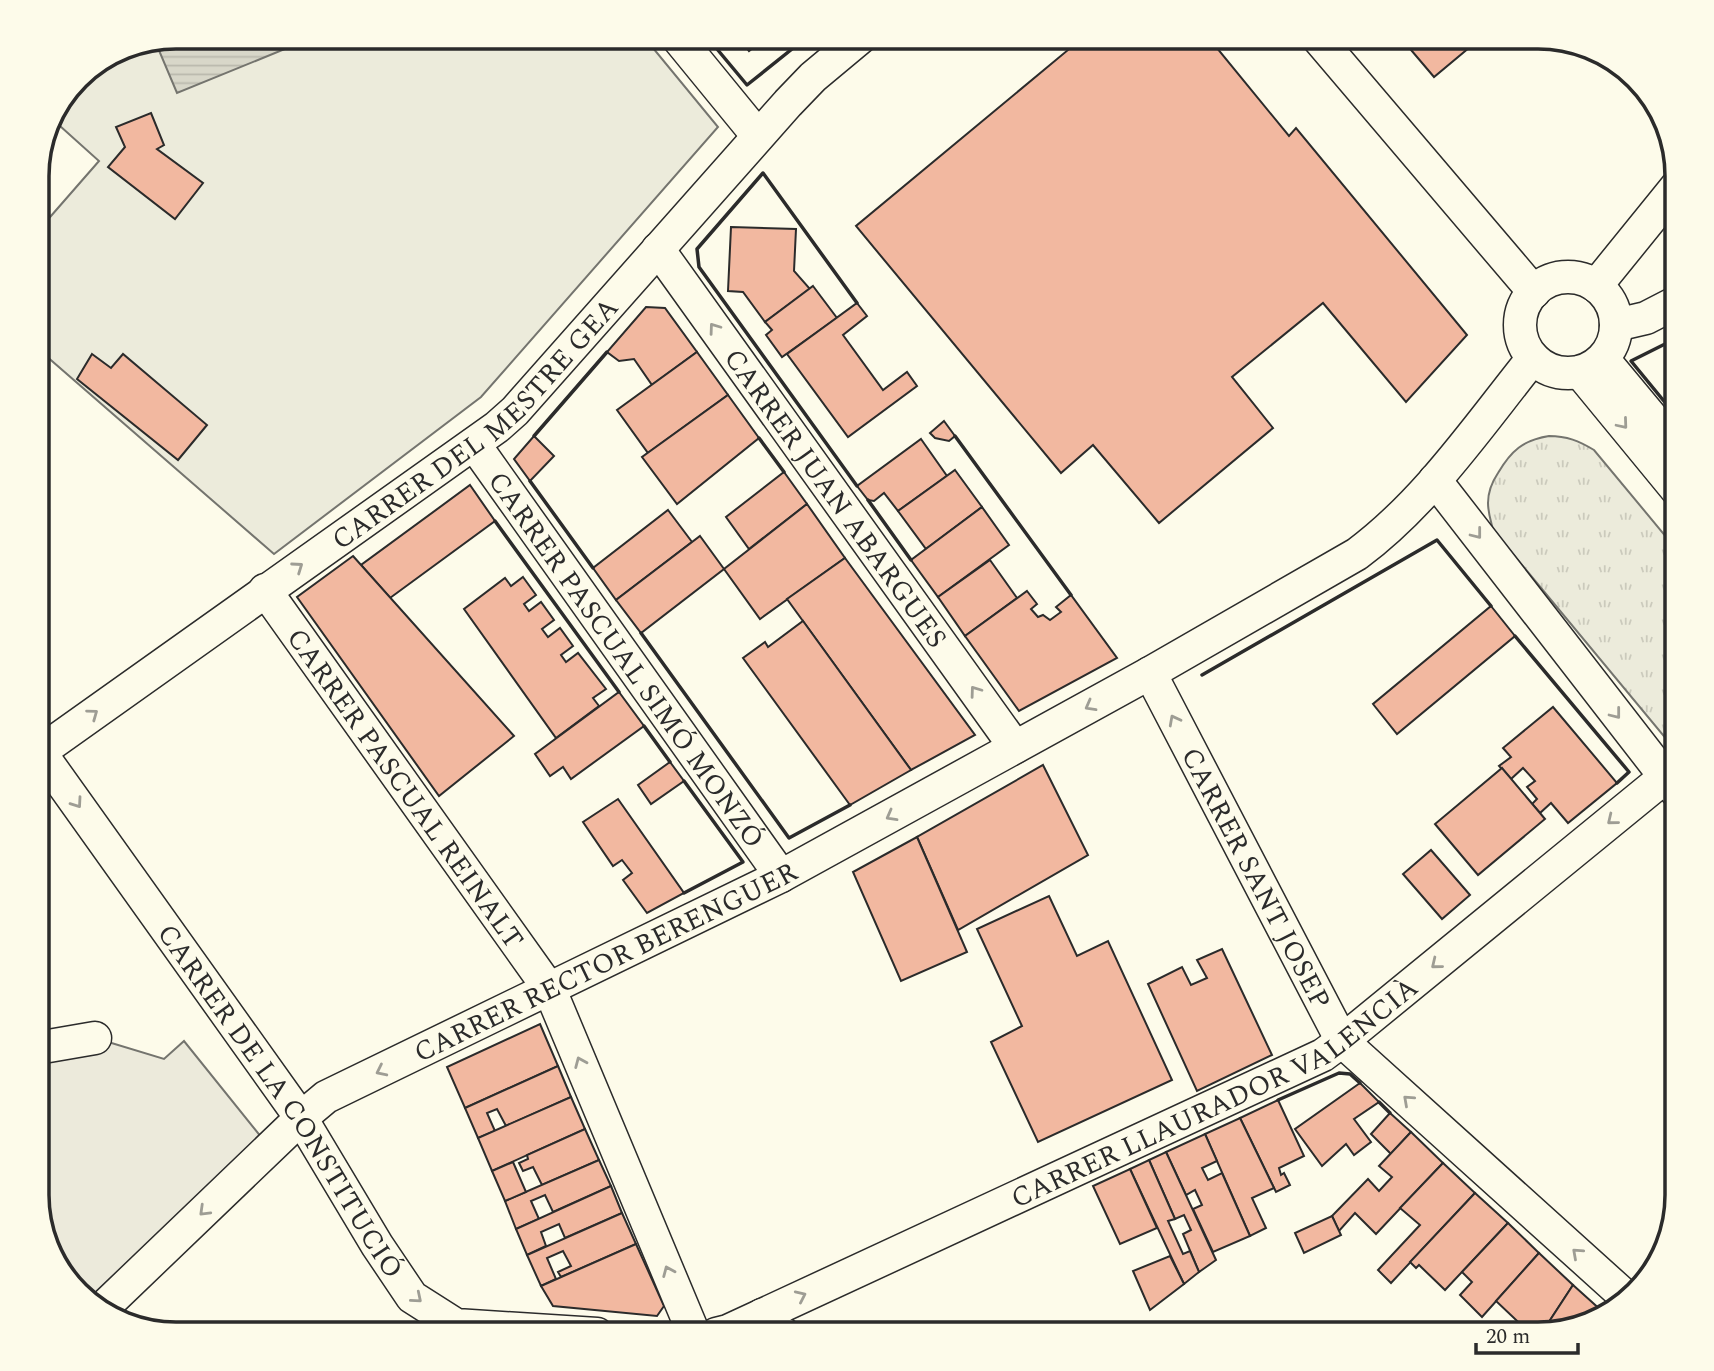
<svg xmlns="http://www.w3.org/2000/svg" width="1714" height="1371" viewBox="0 0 1714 1371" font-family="Spectral,serif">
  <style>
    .grass { fill: #ecebdb; stroke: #74746e; stroke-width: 2 }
    .park { fill: url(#park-tufts); stroke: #74746e; stroke-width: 2 }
    .parking { fill: #eceadb; stroke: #74746e; stroke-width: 2 }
    .water { fill: url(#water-rules); stroke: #74746e; stroke-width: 2 }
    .building { fill: #f2b8a0; stroke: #2b2b2b; stroke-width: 2 }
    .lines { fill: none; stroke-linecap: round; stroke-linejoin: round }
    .street-casing { stroke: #2b2b2b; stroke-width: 35 }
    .street { stroke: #fdfbea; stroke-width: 32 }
    .wall { stroke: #2b2b2b; stroke-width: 3.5 }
    .oneway { stroke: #9e9d94 }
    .labels { text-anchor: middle; stroke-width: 5; stroke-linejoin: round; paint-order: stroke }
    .street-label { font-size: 28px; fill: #2b2b2b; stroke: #fdfbea }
    .rim { fill: none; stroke: #2b2b2b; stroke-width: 3.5 }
  </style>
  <defs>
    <pattern id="park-tufts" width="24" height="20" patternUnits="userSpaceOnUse" patternTransform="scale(1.75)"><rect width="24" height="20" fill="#ecebdb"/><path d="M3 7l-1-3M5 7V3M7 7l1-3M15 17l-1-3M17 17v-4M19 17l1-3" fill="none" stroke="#cbcabc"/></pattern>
    <pattern id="water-rules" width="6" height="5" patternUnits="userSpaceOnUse" patternTransform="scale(1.75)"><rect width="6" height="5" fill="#d8d7c9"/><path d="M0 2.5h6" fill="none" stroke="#bab9ad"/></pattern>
  </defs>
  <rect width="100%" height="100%" fill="#fdfbea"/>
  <!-- grass -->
  <polygon class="grass" points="176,37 644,37 718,127 481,397 274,554 37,348 37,232 99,161 50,117 51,115 84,72 123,47"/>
  <!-- park -->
  <path class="park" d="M1549,436C1567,436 1579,441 1594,450L1677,550V752L1493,530C1491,521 1488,513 1488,503C1488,492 1492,482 1498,473C1511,451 1523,440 1549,436Z"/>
  <!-- parking -->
  <polygon class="parking" points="95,1038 164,1059 184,1041 270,1148 104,1307 85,1300 51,1257 37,1203 37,1047"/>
  <!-- water -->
  <polygon class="water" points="176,37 293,37 297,44 177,93 155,41"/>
  <!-- building -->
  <g class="building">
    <polygon points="738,37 767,37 749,51"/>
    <polygon points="1057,37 1208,37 1289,136 1296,128 1467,335 1406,402 1323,303 1232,377 1273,428 1159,523 1093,445 1061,473 856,226 1068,50"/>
    <polygon points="1400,37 1482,37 1434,77"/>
    <polygon points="151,113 164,145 157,149 203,183 175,219 108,167 125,147 116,127"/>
    <polygon points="731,227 796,229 794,271 810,289 765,322 743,292 728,291"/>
    <polygon points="813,286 837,318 782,357 766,335 772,330 765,322"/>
    <polygon points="857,303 867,316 843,335 883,390 907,372 917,386 848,437 787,354"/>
    <polygon points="646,307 665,308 697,352 652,385 634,359 619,361 607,352"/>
    <polygon points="697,352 728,395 648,453 617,410"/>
    <polygon points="92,354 111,368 123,354 207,425 178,460 77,379"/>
    <polygon points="728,395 759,438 677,504 642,457"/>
    <polygon points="944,421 955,436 949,441 935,438 930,433"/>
    <polygon points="534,436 554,456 530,481 514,459"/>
    <polygon points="921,439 947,476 898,511 884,493 874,501 868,500 857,486"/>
    <polygon points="955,470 982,507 926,549 898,511"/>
    <polygon points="784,472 807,504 749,549 726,517"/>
    <polygon points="470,485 495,521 390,598 361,565"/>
    <polygon points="807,504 845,558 760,619 724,569"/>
    <polygon points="982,507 1009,545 938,597 911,560"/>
    <polygon points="668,510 692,542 616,600 593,568"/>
    <polygon points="700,536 724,569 641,633 616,600"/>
    <polygon points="353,556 514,736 439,796 297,597"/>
    <polygon points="845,558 975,735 911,770 787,599"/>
    <polygon points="990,560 1017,598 965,636 938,597"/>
    <polygon points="523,577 536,595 524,604 529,611 541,602 554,620 542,629 548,637 560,628 573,646 561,655 566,662 578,653 606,689 593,698 599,706 556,738 464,609 505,578 511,586"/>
    <polygon points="1027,591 1037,604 1031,609 1038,617 1043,615 1050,620 1061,612 1056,607 1071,595 1117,658 1019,711 965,636"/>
    <polygon points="1491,606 1515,636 1397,734 1373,704"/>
    <polygon points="803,621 911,770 850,805 743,658 765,642 768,647"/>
    <polygon points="619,692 644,726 571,779 563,767 550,776 535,754"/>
    <polygon points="1553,707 1617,783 1568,823 1551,803 1540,813 1532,804 1537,799 1527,787 1535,781 1523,768 1511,779 1499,766 1511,757 1503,748"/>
    <polygon points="670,762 684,781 651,804 638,785"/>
    <polygon points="1043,765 1088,855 958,930 917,837"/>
    <polygon points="1502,768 1545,819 1478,875 1435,824"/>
    <polygon points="618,799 684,893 647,913 623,880 632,873 622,860 613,866 583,822"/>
    <polygon points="917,837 967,952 901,981 853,872"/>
    <polygon points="1431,850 1470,895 1442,919 1403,874"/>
    <polygon points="1049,896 1077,956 1108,941 1172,1080 1038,1142 991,1042 1022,1026 977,929"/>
    <polygon points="1222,949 1272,1055 1197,1091 1148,984 1182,967 1191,985 1207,978 1197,960"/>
    <polygon points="540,1024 558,1066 465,1108 447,1067"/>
    <polygon points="558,1066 571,1097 506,1126 497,1109 487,1113 495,1131 478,1138 465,1108"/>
    <polygon points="1360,1083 1379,1102 1354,1119 1371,1142 1354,1155 1346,1144 1322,1166 1295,1129"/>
    <polygon points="571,1097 585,1129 492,1171 478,1138"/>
    <polygon points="1278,1100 1304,1156 1279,1168 1281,1175 1284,1173 1290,1185 1276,1192 1240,1118"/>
    <polygon points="1390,1113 1411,1132 1391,1154 1371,1134"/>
    <polygon points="1240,1118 1274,1188 1252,1198 1266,1228 1250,1236 1205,1134"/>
    <polygon points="585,1129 599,1160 542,1185 533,1167 523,1171 519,1163 528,1159 527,1155"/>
    <polygon points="1411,1132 1443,1163 1376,1234 1355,1213 1339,1231 1332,1216 1368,1179 1379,1191 1392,1177 1379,1166"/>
    <polygon points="1205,1134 1217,1161 1202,1168 1208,1180 1222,1173 1250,1236 1213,1252 1193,1209 1202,1205 1195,1190 1186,1195 1166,1152"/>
    <polygon points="1166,1152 1216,1260 1199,1272 1183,1234 1191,1230 1184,1215 1175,1219 1149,1160"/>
    <polygon points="599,1160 611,1186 553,1212 545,1195 531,1201 539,1219 516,1229 505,1201"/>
    <polygon points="1149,1160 1175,1219 1168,1221 1183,1254 1190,1251 1199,1272 1184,1284 1130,1169"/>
    <polygon points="513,1162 526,1192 505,1201 492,1171"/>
    <polygon points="1443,1163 1475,1193 1391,1283 1378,1270 1420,1225 1400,1208"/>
    <polygon points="1130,1169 1157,1228 1120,1244 1093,1186"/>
    <polygon points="611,1186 622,1213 565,1238 559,1224 541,1232 546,1246 527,1255 516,1229"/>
    <polygon points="1475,1193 1508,1223 1445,1290 1419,1265 1416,1268 1410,1262"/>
    <polygon points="622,1213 636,1244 561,1277 558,1272 571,1266 563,1251 547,1258 556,1279 541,1286 527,1255"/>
    <polygon points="1332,1216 1341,1235 1304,1253 1295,1233"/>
    <polygon points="1508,1223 1539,1253 1482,1317 1460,1295 1472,1282 1462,1272"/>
    <polygon points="636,1244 664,1306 657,1316 553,1306 541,1286"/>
    <polygon points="1539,1253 1573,1285 1541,1334 1531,1334 1496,1301"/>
    <polygon points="1170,1256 1184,1284 1150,1310 1133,1271"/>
    <polygon points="1573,1285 1603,1312 1599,1320 1541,1334"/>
    <polygon points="1609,1300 1620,1304 1599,1320"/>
  </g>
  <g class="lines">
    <!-- street casing -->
    <g class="street-casing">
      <g id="street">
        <polyline points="677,37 758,136"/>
        <polyline points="1317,37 1534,292"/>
        <path id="s1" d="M658,249L1015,747"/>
        <circle cx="1568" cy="325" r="48"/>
        <polyline points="1596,286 1677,186"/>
        <polyline points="1616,325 1646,318 1677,302"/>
        <polyline points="1603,359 1677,448"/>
        <polyline points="1580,372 1677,490"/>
        <path id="s2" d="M474,444L781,876"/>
        <polyline points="1435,480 1677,792"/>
        <path id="s3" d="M265,590L550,990L694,1334"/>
        <path id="s4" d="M1150,673L1342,1041L1627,1298"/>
        <path id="s5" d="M37,748L301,1118L377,1245L412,1297L456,1325L597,1334"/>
        <path id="s6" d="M37,754L497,427L515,411L788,103L813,77L861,37"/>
        <polyline points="37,1048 95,1038"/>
        <path id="s7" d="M104,1307L301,1118L326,1097L781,876L1150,673L1357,554C1427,502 1479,425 1533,358"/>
        <polyline points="762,1315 776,1331 784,1334"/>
        <path id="s8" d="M716,1334L728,1331L1323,1055L1342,1041L1665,777"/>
      </g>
    </g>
    <!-- street -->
    <use href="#street" class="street"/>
    <!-- wall -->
    <g class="wall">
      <polyline points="707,37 747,85 807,37"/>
      <polyline points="857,303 763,173 697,249 699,267 857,486"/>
      <polyline points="1677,417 1631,361 1677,338"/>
      <polyline points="534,436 607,352"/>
      <polyline points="955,436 1071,595"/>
      <polyline points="759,438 784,472"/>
      <polyline points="530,481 593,568"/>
      <polyline points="868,500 911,560"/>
      <polyline points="495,521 619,692"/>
      <polyline points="641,633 789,838 850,805"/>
      <polyline points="1515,636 1629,772 1617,783"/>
      <polyline points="1202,675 1437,540 1491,606"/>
      <polyline points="644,726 670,762"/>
      <polyline points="684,781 743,862 684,893"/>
      <polyline points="1278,1100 1339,1073 1350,1074 1360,1083"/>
      <polyline points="1379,1102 1390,1113"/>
    </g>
  </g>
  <!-- one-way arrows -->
  <defs><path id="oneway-chevron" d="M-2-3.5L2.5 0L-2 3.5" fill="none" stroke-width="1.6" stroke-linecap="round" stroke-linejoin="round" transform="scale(1.75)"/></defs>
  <g class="oneway">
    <use href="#oneway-chevron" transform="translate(714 328) rotate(-126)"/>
    <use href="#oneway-chevron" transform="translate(1623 424) rotate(50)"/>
    <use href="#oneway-chevron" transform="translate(1477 534) rotate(52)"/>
    <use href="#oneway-chevron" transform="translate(298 567) rotate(-35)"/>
    <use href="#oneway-chevron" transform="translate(975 691) rotate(-126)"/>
    <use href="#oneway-chevron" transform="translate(1090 706) rotate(151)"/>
    <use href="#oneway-chevron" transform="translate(93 714) rotate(-36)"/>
    <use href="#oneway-chevron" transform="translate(1616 714) rotate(52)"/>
    <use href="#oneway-chevron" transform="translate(1174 720) rotate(-118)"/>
    <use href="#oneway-chevron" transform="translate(77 803) rotate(55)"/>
    <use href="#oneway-chevron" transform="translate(891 816) rotate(151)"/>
    <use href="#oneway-chevron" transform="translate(1612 820) rotate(141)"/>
    <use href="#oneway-chevron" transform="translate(1436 964) rotate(141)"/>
    <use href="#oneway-chevron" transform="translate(580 1062) rotate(-113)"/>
    <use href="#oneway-chevron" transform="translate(381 1071) rotate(154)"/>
    <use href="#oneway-chevron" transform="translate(1408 1100) rotate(-138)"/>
    <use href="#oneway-chevron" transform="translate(204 1211) rotate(136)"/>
    <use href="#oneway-chevron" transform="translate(1577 1253) rotate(-138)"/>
    <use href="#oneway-chevron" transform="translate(668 1271) rotate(-113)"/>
    <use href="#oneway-chevron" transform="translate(801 1296) rotate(-25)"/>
    <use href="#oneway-chevron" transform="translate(417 1298) rotate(40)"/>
  </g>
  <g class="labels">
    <!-- street labels -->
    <g class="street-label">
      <text dy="10" stroke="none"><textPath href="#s6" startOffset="550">CARRER DEL MESTRE GEA</textPath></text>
      <text dy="10" stroke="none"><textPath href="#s1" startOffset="306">CARRER JUAN ABARGUES</textPath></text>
      <text dy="10" stroke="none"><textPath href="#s2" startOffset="264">CARRER PASCUAL SIMÓ MONZÓ</textPath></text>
      <text dy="10" stroke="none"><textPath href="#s3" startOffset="243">CARRER PASCUAL REINALT</textPath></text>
      <text dy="10" stroke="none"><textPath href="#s4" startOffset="231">CARRER SANT JOSEP</textPath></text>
      <text dy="10" stroke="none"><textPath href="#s7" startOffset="616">CARRER RECTOR BERENGUER</textPath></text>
      <text dy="10" stroke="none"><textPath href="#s8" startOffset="555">CARRER LLAURADOR VALENCIÀ</textPath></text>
      <text dy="10" stroke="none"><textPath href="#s5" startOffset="429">CARRER DE LA CONSTITUCIÓ</textPath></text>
    </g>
  </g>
  <!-- crop -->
  <path d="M0 0H1714V1371H0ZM176 49H1538A127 127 0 0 1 1665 176V1195A127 127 0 0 1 1538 1322H176A127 127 0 0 1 49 1195V176A127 127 0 0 1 176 49Z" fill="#fdfbea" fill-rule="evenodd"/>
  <path class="rim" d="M176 49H1538A127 127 0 0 1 1665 176V1195A127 127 0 0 1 1538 1322H176A127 127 0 0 1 49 1195V176A127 127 0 0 1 176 49Z"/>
  <!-- scale -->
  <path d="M1476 1343v10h102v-10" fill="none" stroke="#2b2b2b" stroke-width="3.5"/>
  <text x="1486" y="1343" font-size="21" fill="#2b2b2b" stroke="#fdfbea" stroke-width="5" paint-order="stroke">20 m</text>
</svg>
